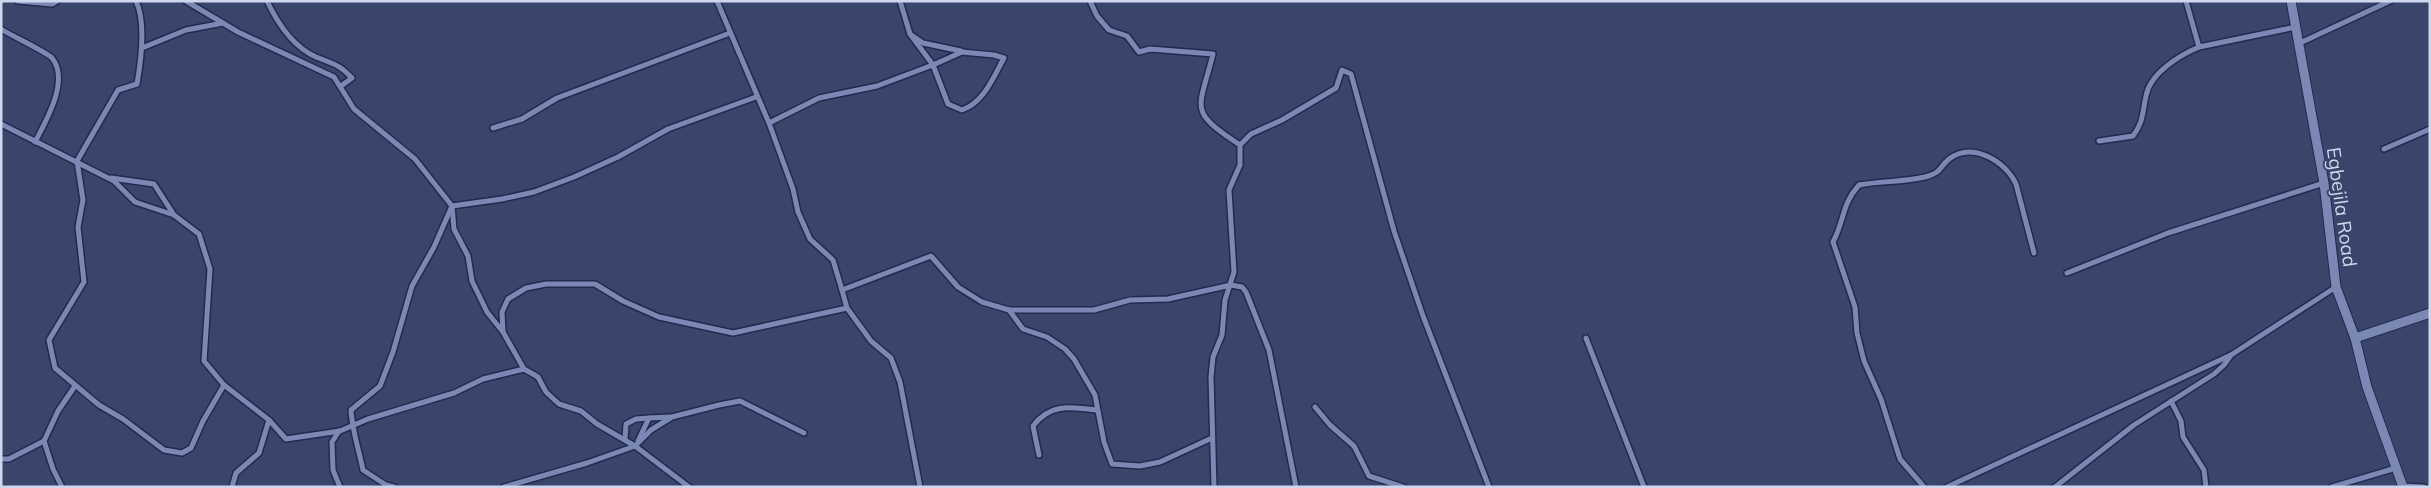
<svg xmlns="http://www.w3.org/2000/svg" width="2431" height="488" viewBox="0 0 2431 488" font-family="Mulish,sans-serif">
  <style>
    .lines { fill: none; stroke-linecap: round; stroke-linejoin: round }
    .minor-casing { stroke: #212a4f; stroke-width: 8 }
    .tertiary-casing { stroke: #212a4f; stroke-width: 11 }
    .minor { stroke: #7b88b4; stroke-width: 5 }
    .tertiary { stroke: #7b88b4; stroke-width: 9 }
    .labels { text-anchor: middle; stroke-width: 4; stroke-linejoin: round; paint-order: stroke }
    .street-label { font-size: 19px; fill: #cfd7ee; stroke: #3a456b }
  </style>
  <rect width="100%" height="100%" fill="#3a456b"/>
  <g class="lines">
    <!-- minor casing -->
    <g class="minor-casing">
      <g id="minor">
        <polyline points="18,1 52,4 57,1"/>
        <path d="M136,1C146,22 141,61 137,84L118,90L77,161L83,200L78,227L84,282L49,340L55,368L99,405L123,419L164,450L182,453L191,448L203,421L224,385L269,420L286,439L340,431L368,419L454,393L483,379L524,369"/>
        <polyline points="186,1 238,32 334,77 354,109 415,159 452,206 454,229 468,256 472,281 487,312 503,332 502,312 508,299 526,288 546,284 595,284 623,301 659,317 733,333 847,308 842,290 931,256 958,287 982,302 1009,310 1094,310 1130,300 1168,299 1231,285 1242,287 1246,292 1269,350 1296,487"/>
        <path d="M267,1C277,22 293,47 316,57C333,64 339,64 352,78L341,86"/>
        <polyline points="717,1 769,123 793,189 798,212 810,239 833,260 842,290"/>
        <polyline points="900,1 910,34 923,43 961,51"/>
        <path d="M1090,1L1097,16L1109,30L1127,36L1139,52L1150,49L1213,54C1199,111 1187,110 1240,145"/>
        <polyline points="2186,1 2199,47 2296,27"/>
        <path d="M1,29C10,35 48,53 52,58C70,80 46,121 35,142"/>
        <polyline points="2300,43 2390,1"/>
        <polyline points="142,48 186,30 223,23"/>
        <path d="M769,123L819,98L877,86L930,66L933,65L962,52L994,55L1004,58C993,78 984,102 962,110L948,104L933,65L910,34"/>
        <polyline points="1,124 114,181 135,202 174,215 199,234 210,269 204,361 224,385"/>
        <polyline points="493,128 522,119 557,98 730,33"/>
        <path d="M2099,141L2133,136C2144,121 2142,113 2146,96C2150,73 2180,55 2199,47"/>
        <polyline points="2384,149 2430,129"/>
        <polyline points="111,178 154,184 174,215"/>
        <polyline points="2067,273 2168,233 2324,183"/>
        <polyline points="847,308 871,341 891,358 900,382 920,487"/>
        <polyline points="1009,310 1023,329 1047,337 1065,349 1074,359 1095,395 1104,442 1112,464 1140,466 1160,462 1212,438"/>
        <polyline points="503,332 524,369 538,377 546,392 559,404 581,411 597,424 635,446 689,487"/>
        <polyline points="1586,338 1644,487"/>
        <polyline points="2171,401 2181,421 2183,437 2204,470 2206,487"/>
        <polyline points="1315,407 1330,425 1354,446 1369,476 1403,487"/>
        <polyline points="339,431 332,442 333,470 340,487"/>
        <polyline points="625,440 626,424 636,419 649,418"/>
        <polyline points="638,441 649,418 670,417"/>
        <path d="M1039,455L1033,426C1050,403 1071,407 1096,410"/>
        <polyline points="1,459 9,459 44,441"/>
        <polyline points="2402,486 2424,487"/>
        <polyline points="62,487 53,469 44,441 58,411 75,386"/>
        <polyline points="232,487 236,473 259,453 269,420"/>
        <path d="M394,487L386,485L363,470C359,450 352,430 351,410L380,386L393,352L412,286L434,247L452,206L502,199L534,192L574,177L618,157L668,129L756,97"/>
        <polyline points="504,487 587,463 635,446 651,430 672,417 719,405 740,401 804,433"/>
        <polyline points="1214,487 1211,377 1213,357 1222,335 1225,300 1234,272 1229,190 1240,165 1240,145 1251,134 1282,120 1336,88 1342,70 1351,74 1394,231 1423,316 1489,487"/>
        <path d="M1924,487L1900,459L1881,399L1864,361L1857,333L1855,307L1833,242C1845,220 1841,205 1859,185C1881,181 1904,182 1925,177C1943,172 1938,168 1949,159C1973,141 2006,162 2016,184L2034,253"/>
        <polyline points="1947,487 2231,355"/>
        <polyline points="2055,487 2134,425 2214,374 2224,365 2231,355 2336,287"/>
        <polyline points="2332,487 2396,468"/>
      </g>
    </g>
    <!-- tertiary casing -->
    <g class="tertiary-casing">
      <g id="tertiary">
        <polyline points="2291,1 2324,183 2336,287 2355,338 2367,387 2403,487"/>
        <polyline points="2355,338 2430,313"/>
      </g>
    </g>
    <!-- minor -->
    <use href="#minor" class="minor"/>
    <!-- tertiary -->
    <use href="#tertiary" class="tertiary"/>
  </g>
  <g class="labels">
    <!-- street labels -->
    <g class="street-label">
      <text transform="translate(2342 207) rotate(82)" y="7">Egbejila Road</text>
    </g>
  </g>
  <!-- border -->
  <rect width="2431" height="488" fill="none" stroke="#cfd7ee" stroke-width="5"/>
</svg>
